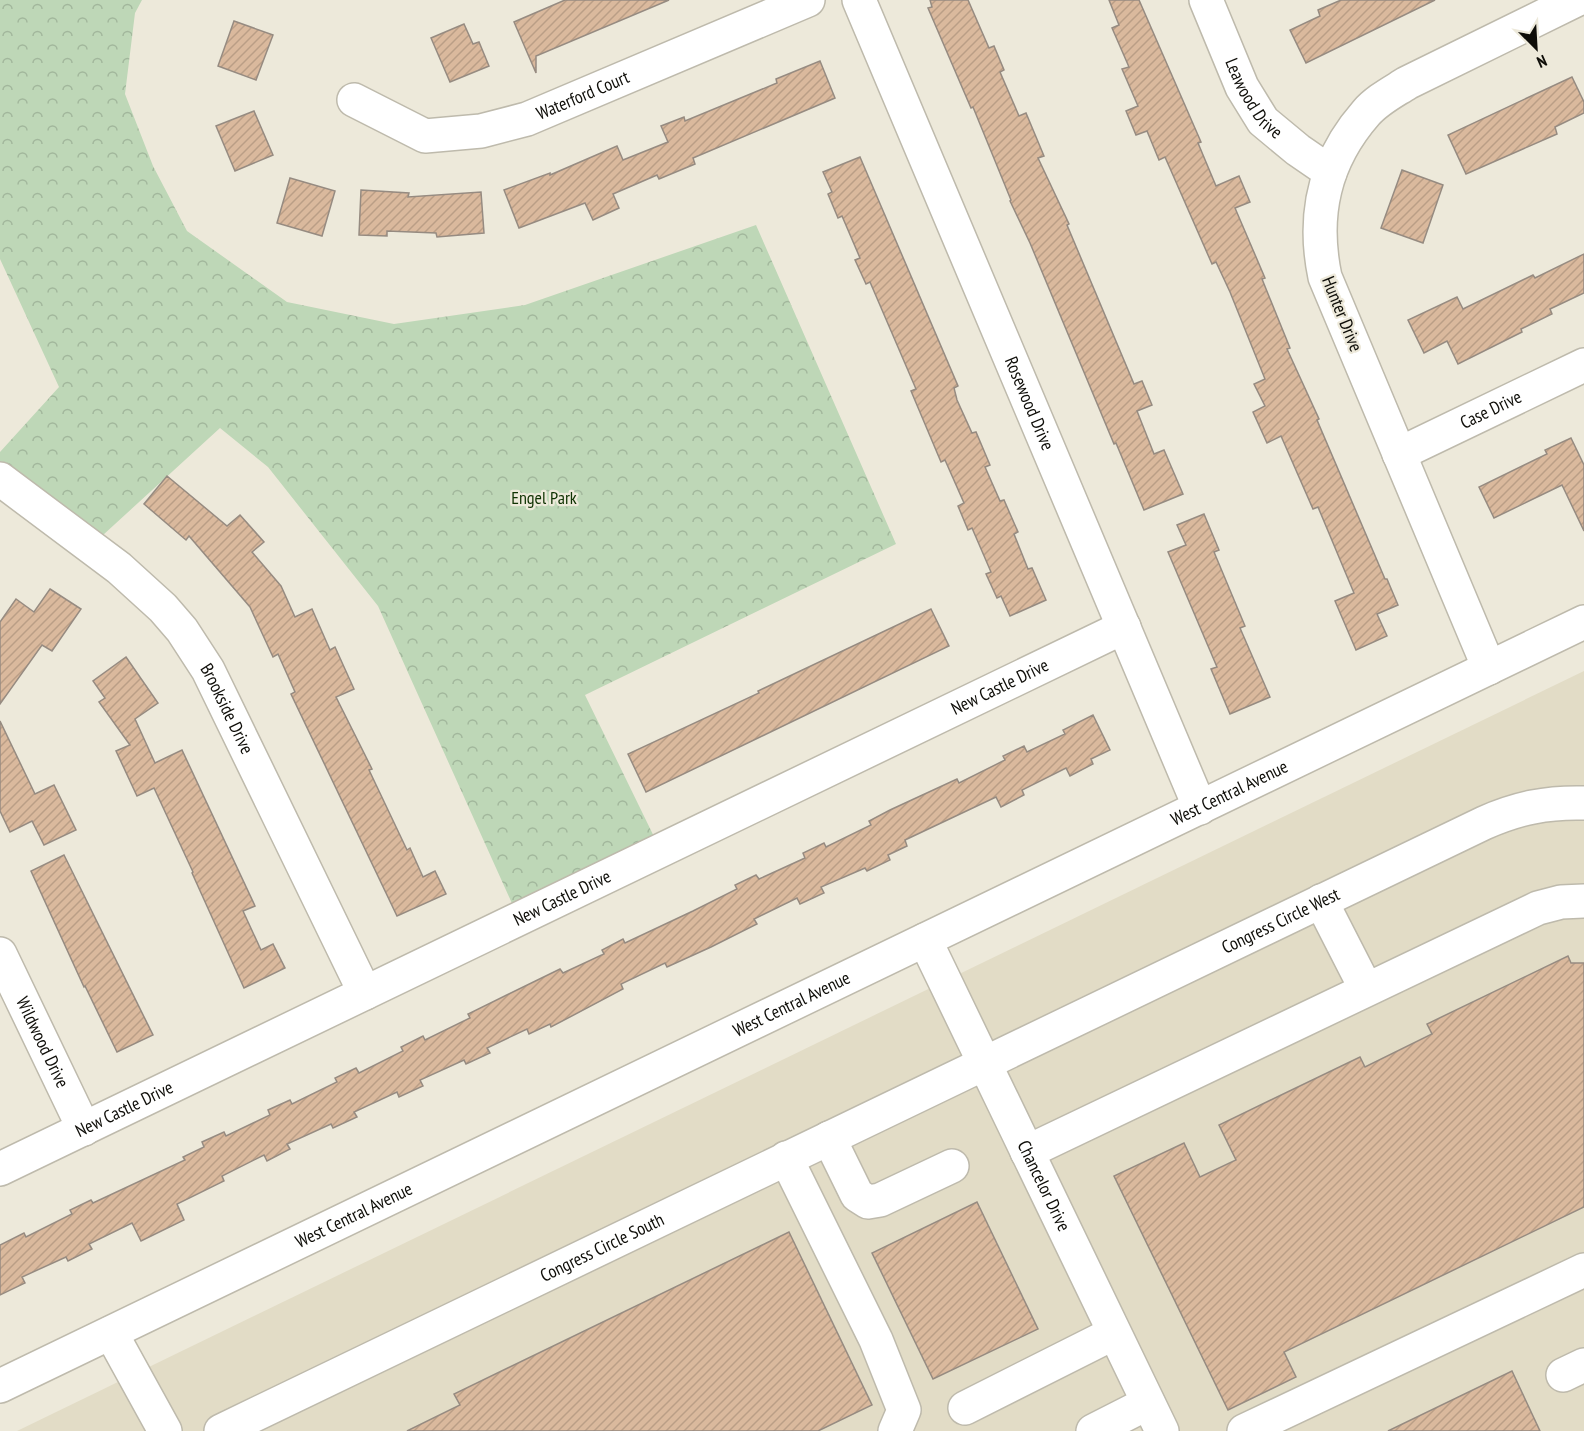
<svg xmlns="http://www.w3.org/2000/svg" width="1584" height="1431" viewBox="0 0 1584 1431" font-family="'PT Sans Narrow',sans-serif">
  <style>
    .built { fill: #e2dcc6 }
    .forest { fill: url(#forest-crowns) }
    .building { fill: url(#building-hatch); stroke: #968b81; stroke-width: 1.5 }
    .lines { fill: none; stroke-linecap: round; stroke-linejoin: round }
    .minor-casing { stroke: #bebaac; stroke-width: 36 }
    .minor { stroke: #fff; stroke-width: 33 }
    .labels { text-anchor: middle; stroke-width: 4.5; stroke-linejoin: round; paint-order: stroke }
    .street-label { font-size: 18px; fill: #0e0d08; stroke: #ede9da }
    .park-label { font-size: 18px; fill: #0f3202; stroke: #ede9da }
  </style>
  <defs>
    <pattern id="forest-crowns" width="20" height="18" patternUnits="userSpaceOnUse" patternTransform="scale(1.5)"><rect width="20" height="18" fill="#bed7b7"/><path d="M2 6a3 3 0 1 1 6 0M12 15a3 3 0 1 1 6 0" fill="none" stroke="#a2b79c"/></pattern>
    <pattern id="building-hatch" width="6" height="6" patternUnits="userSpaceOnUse" patternTransform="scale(1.5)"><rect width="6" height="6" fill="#dab99d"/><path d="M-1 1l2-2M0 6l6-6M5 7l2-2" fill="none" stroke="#ba9e86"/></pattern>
  </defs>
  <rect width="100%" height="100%" fill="#ede9da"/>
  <!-- built -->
  <polygon class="built" points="1584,671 1584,1431 17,1431"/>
  <!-- forest -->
  <polygon class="forest" points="0,0 142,0 135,13 125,94 153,166 187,231 287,302 394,324 525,305 756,225 896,544 585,695 661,851 519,919 378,606 268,467 220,428 91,546 0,478 0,452 59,387 0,259"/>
  <!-- building -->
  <g class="building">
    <polygon points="565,0 669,0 536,56 536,73 514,22"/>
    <polygon points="930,0 968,0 989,48 994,46 1004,70 1000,72 1019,116 1026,113 1044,156 1038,158 1069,224 1067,225 1134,384 1142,381 1152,405 1137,411 1154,454 1164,450 1183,494 1144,510 1116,443 1114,444 1030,243 1010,201 1011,200 973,107 971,108 928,8 932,7"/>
    <polygon points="1109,0 1139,0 1201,142 1198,143 1216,186 1239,176 1250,202 1235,208 1265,278 1262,279 1290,348 1287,349 1319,419 1317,420 1385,579 1387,579 1398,605 1377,614 1387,636 1356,650 1335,601 1354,593 1318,507 1313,509 1281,436 1267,443 1253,412 1265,406 1254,384 1265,379 1230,292 1216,262 1212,264 1165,157 1159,160 1147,131 1136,135 1126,111 1138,106 1122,69 1129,67 1112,28 1119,25"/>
    <polygon points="1341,0 1435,0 1306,63 1290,30 1320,16 1318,10"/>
    <polygon points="234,21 273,35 256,80 218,66"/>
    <polygon points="464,24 473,44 479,42 489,66 450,82 431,38"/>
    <polygon points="820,61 835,98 693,158 695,164 659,179 657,175 613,194 619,208 593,220 585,203 519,228 504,190 550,173 550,175 617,146 623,160 668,142 661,126 684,117 685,121 777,83 776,79"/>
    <polygon points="1572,77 1584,102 1584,113 1555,127 1557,134 1466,174 1448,135"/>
    <polygon points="254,111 273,155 235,171 216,126"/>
    <polygon points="860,157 958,386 954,388 957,400 972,433 976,432 990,465 985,467 1000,501 1004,500 1018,532 1014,534 1028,569 1032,568 1046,600 1010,616 1001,596 997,598 986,574 991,572 972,528 968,530 958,506 964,503 945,460 941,462 911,391 916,389 870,282 866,284 855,260 860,258 842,216 838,218 828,194 832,192 823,172"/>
    <polygon points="1402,170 1443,185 1423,243 1381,228"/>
    <polygon points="290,178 335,191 322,236 277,223"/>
    <polygon points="361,190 409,193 408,197 481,192 484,233 437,237 436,233 387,231 387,236 359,235"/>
    <polygon points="1584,254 1584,293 1550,309 1552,314 1521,329 1522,332 1458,364 1447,341 1424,353 1408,320 1457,297 1463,309 1533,275 1535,278"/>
    <polygon points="1571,438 1584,465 1584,531 1562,485 1494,518 1479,487 1547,454 1545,450"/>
    <polygon points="167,476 227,526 240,515 264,542 252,552 281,586 295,617 312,609 330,650 335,647 354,689 336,697 372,769 369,770 407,850 410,848 423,877 435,871 446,894 397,916 291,694 295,692 278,654 273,657 250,607 189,536 186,540 144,504"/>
    <polygon points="1204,514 1219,550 1214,552 1245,626 1240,628 1270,697 1230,714 1211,669 1217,667 1168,552 1186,545 1177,525"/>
    <polygon points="50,589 81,609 52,651 42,645 0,704 0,622 16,599 34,612"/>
    <polygon points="931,609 949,646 646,792 628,754 759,693 758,691"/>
    <polygon points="126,657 158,703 135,719 155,763 182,750 255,906 243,911 261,950 273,944 285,968 244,988 192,873 193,872 154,788 137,796 116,751 130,745 99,702 105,698 93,681"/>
    <polygon points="1093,715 1110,750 1091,759 1093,764 1070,776 1066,768 1022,790 1024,795 1001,807 996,797 905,840 907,846 888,855 890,860 867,871 865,868 821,887 824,893 800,904 797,898 754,919 757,924 711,947 667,967 665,963 621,984 623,989 551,1027 550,1024 529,1034 527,1029 487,1048 490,1053 466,1064 464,1060 420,1080 423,1086 399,1097 397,1092 354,1112 357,1117 333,1128 331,1124 287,1144 290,1149 267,1161 264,1155 222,1176 224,1181 177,1204 184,1220 141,1241 132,1223 89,1244 92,1249 68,1261 66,1257 22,1277 25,1283 0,1295 0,1245 24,1233 26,1237 72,1214 70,1210 91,1200 93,1203 185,1160 183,1157 204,1147 202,1142 224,1132 226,1136 270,1115 268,1110 290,1100 292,1104 337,1082 335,1078 356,1068 359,1073 403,1051 401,1047 423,1036 425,1040 470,1018 468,1014 560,969 563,973 604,954 602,950 623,939 625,943 693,911 737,889 735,885 756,875 759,879 805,858 803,853 824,843 826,847 871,825 869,821 890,810 957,779 959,783 1005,760 1003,756 1024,746 1027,752 1065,734 1063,730"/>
    <polygon points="0,721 35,794 54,785 76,830 44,845 32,821 10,832 0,811"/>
    <polygon points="64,855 153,1035 117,1052 85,986 84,987 31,871"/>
    <polygon points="1568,956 1571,963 1584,963 1584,1207 1284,1352 1296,1377 1228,1410 1114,1176 1184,1143 1200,1177 1236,1160 1219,1125 1360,1057 1365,1067 1432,1034 1427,1024"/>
    <polygon points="977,1202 1038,1329 933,1379 872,1253"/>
    <polygon points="789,1232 872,1405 818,1431 407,1431 460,1405 454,1394"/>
    <polygon points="1512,1371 1540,1431 1388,1431"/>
  </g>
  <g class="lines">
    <!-- minor casing -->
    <g class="minor-casing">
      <g id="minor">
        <path id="s1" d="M859,0L1200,808"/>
        <path id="s2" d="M1206,0L1242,87L1263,121L1298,150L1330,172"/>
        <path id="s3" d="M354,100L425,136L481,131L527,119L808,0"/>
        <path id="s4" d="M1399,454L1584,365"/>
        <path id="s5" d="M0,479L119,568L163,608L182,630L208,670L365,993"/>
        <path d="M1489,668L1325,277C1312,215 1324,161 1366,113C1377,100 1393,92 1407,83L1576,0"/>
        <polyline points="1321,901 1366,989"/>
        <path id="s6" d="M925,940L1162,1431"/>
        <path id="s7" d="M0,954L84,1129"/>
        <polyline points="829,1138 857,1195 868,1202 880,1200 952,1166"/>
        <polyline points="1027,1152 1538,908 1561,902 1584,901"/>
        <polyline points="786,1158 876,1340 904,1410 895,1431"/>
        <path id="s8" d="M0,1169L1124,627"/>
        <polyline points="111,1333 165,1431"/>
        <polyline points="1563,1375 1584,1365"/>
        <path id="s9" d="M0,1386L1584,622"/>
        <polyline points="965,1408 1114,1333"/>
        <path id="s10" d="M221,1431L1484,823C1518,808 1547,802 1584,803"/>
        <polyline points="1093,1431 1148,1403"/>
        <polyline points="1244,1431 1584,1270"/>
      </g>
    </g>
    <!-- minor -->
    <use href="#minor" class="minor"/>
  </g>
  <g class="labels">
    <!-- street labels -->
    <g class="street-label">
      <text dy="6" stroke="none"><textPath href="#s3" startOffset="244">Waterford Court</textPath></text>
      <text dy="6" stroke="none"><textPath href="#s2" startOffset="110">Leawood Drive</textPath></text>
      <text transform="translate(1342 314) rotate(68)" y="6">Hunter Drive</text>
      <text dy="6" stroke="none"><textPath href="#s1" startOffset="438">Rosewood Drive</textPath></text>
      <text dy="6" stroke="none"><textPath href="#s4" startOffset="102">Case Drive</textPath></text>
      <text dy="6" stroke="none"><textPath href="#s8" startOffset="1110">New Castle Drive</textPath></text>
      <text dy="6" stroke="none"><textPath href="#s5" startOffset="328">Brookside Drive</textPath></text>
      <text dy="6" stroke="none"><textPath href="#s9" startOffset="1365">West Central Avenue</textPath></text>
      <text dy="6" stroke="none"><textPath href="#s8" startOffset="624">New Castle Drive</textPath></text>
      <text dy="6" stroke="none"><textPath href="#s10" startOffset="1176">Congress Circle West</textPath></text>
      <text dy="6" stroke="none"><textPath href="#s9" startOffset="879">West Central Avenue</textPath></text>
      <text dy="6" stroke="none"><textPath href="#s7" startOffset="98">Wildwood Drive</textPath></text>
      <text dy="6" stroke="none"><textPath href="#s8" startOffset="138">New Castle Drive</textPath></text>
      <text dy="6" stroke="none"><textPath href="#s6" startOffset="273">Chancelor Drive</textPath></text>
      <text dy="6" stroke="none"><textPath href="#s9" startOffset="393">West Central Avenue</textPath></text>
      <text dy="6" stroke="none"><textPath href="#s10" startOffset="423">Congress Circle South</textPath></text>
    </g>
    <!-- park labels -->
    <g class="park-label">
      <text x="544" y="504">Engel Park</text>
    </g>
  </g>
  <!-- north arrow -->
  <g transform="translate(1536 48) rotate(156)" stroke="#ede9da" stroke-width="4.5" paint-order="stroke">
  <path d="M0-4.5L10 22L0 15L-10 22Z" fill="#0e0d08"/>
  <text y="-9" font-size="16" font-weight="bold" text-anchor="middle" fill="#0e0d08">N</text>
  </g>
</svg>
